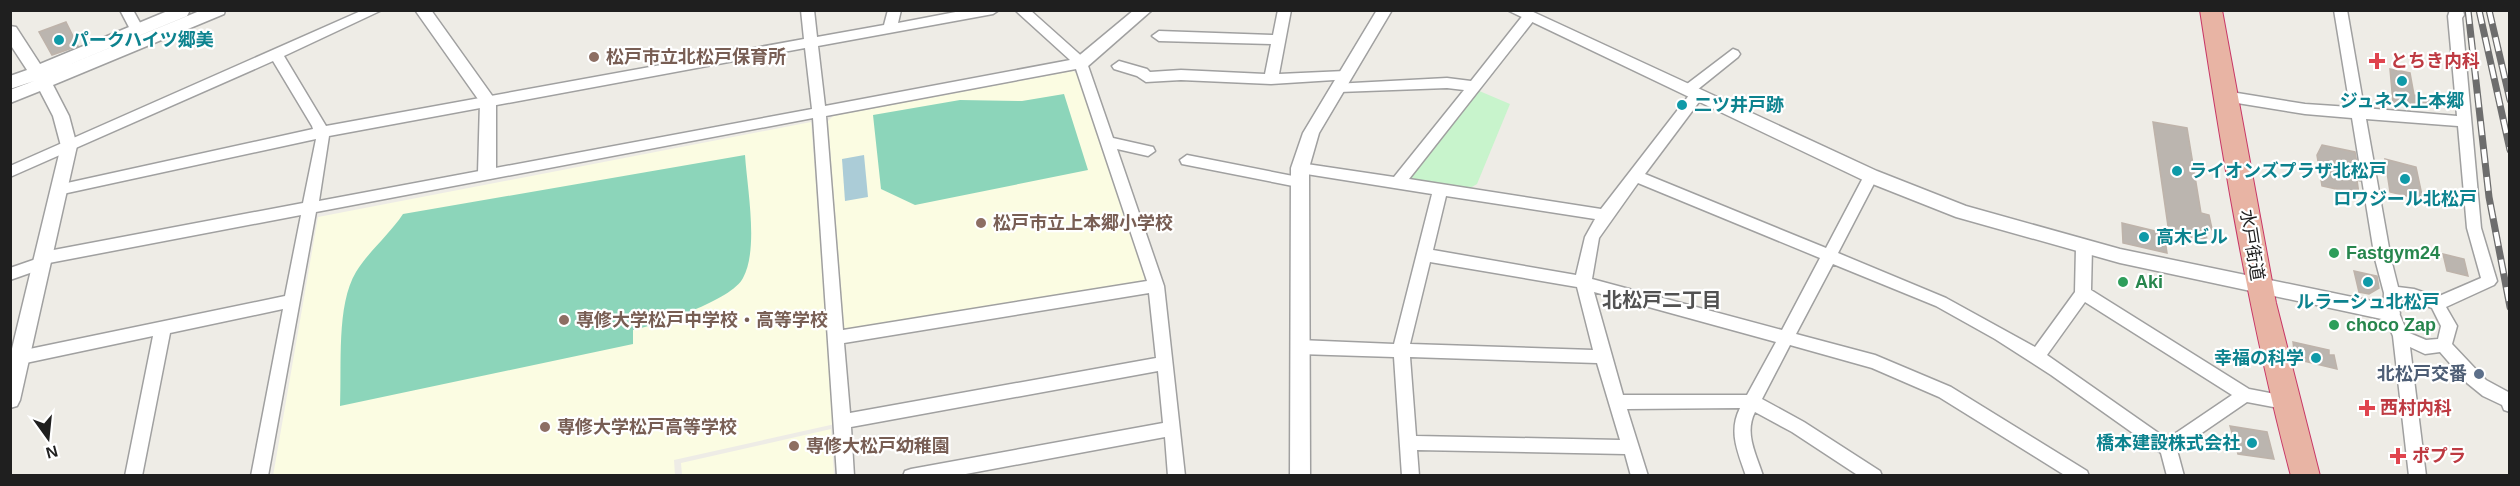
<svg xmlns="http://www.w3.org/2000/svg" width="2520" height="486" viewBox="0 0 2520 486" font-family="Helvetica,'Noto Sans JP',sans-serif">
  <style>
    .education { fill: #fbfce2 }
    .park { fill: #c8f4cc }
    .pitch { fill: #8cd5ba }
    .water { fill: #abccd7 }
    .building { fill: #bbb5af; stroke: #beb3aa; stroke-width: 1.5 }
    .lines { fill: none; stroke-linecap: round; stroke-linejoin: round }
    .minor-casing { stroke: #a0a0a0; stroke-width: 3 }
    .tertiary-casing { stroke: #a0a0a0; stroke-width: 3 }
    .trunk-casing { stroke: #c83766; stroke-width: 2 }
    .minor { fill: #fff; fill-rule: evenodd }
    .tertiary { fill: #fff; fill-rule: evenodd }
    .trunk { fill: #e8b4a4; fill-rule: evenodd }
    .rail-casing { stroke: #6d6d6d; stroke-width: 7 }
    .rail { stroke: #fff; stroke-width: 4.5; stroke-dasharray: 14; stroke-linecap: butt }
    .culture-dot { fill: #0f9aa8; stroke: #fff; stroke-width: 2 }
    .education-dot { fill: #8d6e63; stroke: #fff; stroke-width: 2 }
    .health-dot { fill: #e0444e; stroke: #fff; stroke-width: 2 }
    .leisure-dot { fill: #2e9e5b; stroke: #fff; stroke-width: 2 }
    .service-dot { fill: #5c6f8a; stroke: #fff; stroke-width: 2 }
    .labels { text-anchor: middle; stroke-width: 4.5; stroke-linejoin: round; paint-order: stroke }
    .culture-label { font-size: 18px; font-weight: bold; fill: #0d838f; stroke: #fff; text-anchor: start }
    .education-label { font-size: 18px; font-weight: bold; fill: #785e54; stroke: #fff; text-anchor: start }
    .health-label { font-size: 18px; font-weight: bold; fill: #be3a42; stroke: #fff; text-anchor: start }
    .street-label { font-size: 18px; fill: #1f1f1f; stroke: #fff }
    .leisure-label { font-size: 18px; font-weight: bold; fill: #27864d; stroke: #fff; text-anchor: start }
    .service-label { font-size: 18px; font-weight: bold; fill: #4e5e75; stroke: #fff; text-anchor: end }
    .neighbourhood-label { font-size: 20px; font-weight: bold; fill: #525252; stroke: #fff }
  </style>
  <rect width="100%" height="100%" fill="#eeece6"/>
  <!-- education -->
  <g class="education">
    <polygon points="1073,71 1077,74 1145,277 1143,282 850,330 844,328 828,121 833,116"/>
    <polygon points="811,122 835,424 674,460 675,475 273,476 318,217"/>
    <polygon points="831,429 834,475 682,475 681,463"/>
  </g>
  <!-- park -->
  <polygon class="park" points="1477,90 1510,104 1477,184 1465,191 1415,183 1410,176"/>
  <!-- pitch -->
  <g class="pitch">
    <polygon points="1064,94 1088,170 915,205 881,189 873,115 960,100 1022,101"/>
    <path d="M745,155C747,187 759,249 743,278C732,300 657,325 633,330V344L340,406C342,367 336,305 356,272C369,251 389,235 403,214Z"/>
  </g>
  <!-- water -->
  <polygon class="water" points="864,155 868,197 845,201 842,159"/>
  <!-- building -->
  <g class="building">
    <polygon points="66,22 78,46 52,55 39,32"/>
    <polygon points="2390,69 2410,73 2414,95 2430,98 2429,108 2393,103"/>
    <polygon points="2153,122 2187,128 2201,213 2209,215 2212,229 2206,234 2207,240 2169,233"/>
    <polygon points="2322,145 2355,152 2360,181 2357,180 2359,194 2322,186 2317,155"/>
    <polygon points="2385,159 2416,167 2423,200 2390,192"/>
    <polygon points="2122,223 2164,233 2167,253 2123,243"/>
    <polygon points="2443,254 2464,259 2468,276 2447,271"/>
    <polygon points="2354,271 2377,276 2379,288 2369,294 2359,292"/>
    <polygon points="2293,342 2329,350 2329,355 2334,355 2337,369 2295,359"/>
    <polygon points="2230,426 2267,432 2274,459 2238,454"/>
  </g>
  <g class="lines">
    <!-- minor casing -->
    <g class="minor-casing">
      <g id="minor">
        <polygon points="120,10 133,10 144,30 142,33 132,33"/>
        <path d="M363,10H382L284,56L326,126L804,39L801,10H814L817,37L884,25L888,10H901L898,23L966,10H999L993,14L818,46L825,106L1070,60L1015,10H1030L1086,60L1113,138L1153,147L1155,151L1148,156L1117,149L1164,286L1185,476H1168L1165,437L955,476H903L905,471L911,469L1163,423L1158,371L851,427L854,476H837L813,118L316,212L268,476H251L283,309L170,333L142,476H125L153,336L21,364L15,362L13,357L15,352L285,296L301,215L49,263L47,267L10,280V268L36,259L38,254L43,252L303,203L316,139L58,195L51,190L58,185L313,129L312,126L273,61L10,177V166ZM805,48L812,109L319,201L329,136ZM1076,69L1147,281L843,330L826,116ZM1149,293L1156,358L850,413L844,343Z"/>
        <polygon points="1278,10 1291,10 1279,74 1345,71 1350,73 1352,76 1350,79 1271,84 1181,80 1146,82 1137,76 1114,69 1112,66 1119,61 1147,69 1150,72 1181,70 1265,74 1271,44 1159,41 1152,36 1159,31 1273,35"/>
        <path d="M2334,10H2347L2364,108L2457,116L2448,16L2450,10H2463L2464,15L2462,18L2481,228L2497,281L2494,285L2446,307L2457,326L2452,344L2486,380L2510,393V412L2504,410L2502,405L2483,396L2467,383L2440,352L2425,354L2410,347L2426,476H2409L2393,336L2383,313L2384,293L2375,259L2352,118L2305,114L2225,101L2218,96L2225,91L2305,104L2350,107ZM2366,119L2458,126L2467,228L2481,278L2437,297L2414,289L2398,287L2391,259ZM2399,300L2413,301L2432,308L2441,326L2438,339L2426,340L2407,332L2399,313Z"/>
        <path d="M1529,13L1534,14L1536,17L1534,20L1409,179L1601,209L1690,94L1683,93L1681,90L1683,87L1733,49L1738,51L1740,54L1738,57L1697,90L1702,92L1704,95L1702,98L1645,174L1826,248L1866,172H1876L1878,176L1838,253L1946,298L2035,347L2075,292L2076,247L2079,243H2089L2092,247L2091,290L2249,389L2290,397L2292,402L2290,407L2284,409L2247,402L2177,450L2184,476H2167L2161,453L2051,375L1995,339L1936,306L1833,264L1796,334L1875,355L1951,387L2087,471L2089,476H2066L1939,397L1872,368L1790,345L1762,399L1804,422L1880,471L1882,476H1859L1792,432L1755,412C1744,433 1756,454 1763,476H1746C1738,452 1728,432 1740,408L1627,409L1648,476H1631L1625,454L1417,450L1419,476H1402L1394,357L1299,354L1293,352L1291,347L1293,342L1299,340L1394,344L1432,194L1300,173L1293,168L1300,163L1394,177L1464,90L1447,88L1339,92L1334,90L1332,87L1334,84L1447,78L1471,81L1524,14ZM1638,183L1820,258L1782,330L1592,279L1599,238ZM1446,196L1595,219L1585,237L1576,275L1433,250ZM1430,262L1577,287L1593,350L1410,344ZM1594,292L1776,342L1747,395H1623ZM2085,302L2232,395L2167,439L2047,355ZM1410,357L1597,363L1620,440L1416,436Z"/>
        <polygon points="1187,155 1298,177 1305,182 1298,187 1182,164 1180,160"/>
      </g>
    </g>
    <!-- tertiary casing -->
    <g class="tertiary-casing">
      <g id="tertiary">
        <polygon points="170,10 189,12 187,16 46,74 202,10 225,10 224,14 53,85 69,116 77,146 20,400 17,406 10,408 10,357 61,146 53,116 40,91 10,103 10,90 34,81 10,89 10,76 27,70 10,44 10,26 16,27 40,64"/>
        <polygon points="415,10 431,10 496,101 496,173 493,178 481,178 478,173 480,102"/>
        <polygon points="1134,10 1152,10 1087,67 1075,67 1073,63 1075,59"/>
        <polygon points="1377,10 1392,10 1319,133 1309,168 1310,476 1290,476 1291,168 1303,133"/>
        <polygon points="1507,10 1529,10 1877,171 1966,206 2120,249 2391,305 2398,308 2400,313 2398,318 2391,321 2120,263 1956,217 1865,181"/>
      </g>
    </g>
    <!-- trunk casing -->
    <g class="trunk-casing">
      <path id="trunk" d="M2200,10H2222L2276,303L2320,476H2291C2250,322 2224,167 2200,10Z"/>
    </g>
    <!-- minor -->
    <use href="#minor" class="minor"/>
    <!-- tertiary -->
    <use href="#tertiary" class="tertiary"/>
    <!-- trunk -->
    <use href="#trunk" class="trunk"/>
    <!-- rail casing -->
    <g class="rail-casing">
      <g id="rail">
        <polyline points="2468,10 2489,197 2510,307"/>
        <polyline points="2479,10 2510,150"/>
        <polyline points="2489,10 2510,100"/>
      </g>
    </g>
    <!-- rail -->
    <use href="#rail" class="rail"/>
  </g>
  <!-- markers -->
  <g class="culture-dot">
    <circle cx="59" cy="40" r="6"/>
    <circle cx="2402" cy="81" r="6"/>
    <circle cx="1682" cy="105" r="6"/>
    <circle cx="2177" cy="171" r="6"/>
    <circle cx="2405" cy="179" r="6"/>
    <circle cx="2144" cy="237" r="6"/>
    <circle cx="2368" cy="282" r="6"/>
    <circle cx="2316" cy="358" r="6"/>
    <circle cx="2252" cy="443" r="6"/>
  </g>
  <g class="education-dot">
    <circle cx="594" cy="57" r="6"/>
    <circle cx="981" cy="223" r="6"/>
    <circle cx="564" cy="320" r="6"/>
    <circle cx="545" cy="427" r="6"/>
    <circle cx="794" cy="446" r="6"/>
  </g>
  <g class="health-dot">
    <path d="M2374 52h6v6h6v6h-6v6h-6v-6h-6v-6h6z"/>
    <path d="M2364 399h6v6h6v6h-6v6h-6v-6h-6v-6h6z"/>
    <path d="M2395 447h6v6h6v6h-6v6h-6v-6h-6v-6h6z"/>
  </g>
  <g class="leisure-dot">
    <circle cx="2334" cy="253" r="6"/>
    <circle cx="2123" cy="282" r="6"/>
    <circle cx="2334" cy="325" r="6"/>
  </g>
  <circle class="service-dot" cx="2479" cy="374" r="6"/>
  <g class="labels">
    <!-- culture labels -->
    <g class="culture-label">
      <text x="71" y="46">パークハイツ郷美</text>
      <text x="2402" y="107" text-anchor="middle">ジュネス上本郷</text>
      <text x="1694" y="111">二ツ井戸跡</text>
      <text x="2189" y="177">ライオンズプラザ北松戸</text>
      <text x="2405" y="205" text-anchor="middle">ロワジール北松戸</text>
      <text x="2156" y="243">高木ビル</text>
      <text x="2368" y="308" text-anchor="middle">ルラーシュ北松戸</text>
      <text x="2304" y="364" text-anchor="end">幸福の科学</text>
      <text x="2240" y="449" text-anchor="end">橋本建設株式会社</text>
    </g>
    <!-- education labels -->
    <g class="education-label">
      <text x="606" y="63">松戸市立北松戸保育所</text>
      <text x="993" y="229">松戸市立上本郷小学校</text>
      <text x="576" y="326">専修大学松戸中学校・高等学校</text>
      <text x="557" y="433">専修大学松戸高等学校</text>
      <text x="806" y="452">専修大松戸幼稚園</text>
    </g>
    <!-- health labels -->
    <g class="health-label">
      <text x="2390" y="67">とちき内科</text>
      <text x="2380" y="414">西村内科</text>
      <text x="2412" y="462">ポプラ</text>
    </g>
    <!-- street labels -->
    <g class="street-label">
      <text transform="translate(2252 245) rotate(81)" y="6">水戸街道</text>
    </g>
    <!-- leisure labels -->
    <g class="leisure-label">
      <text x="2346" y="259">Fastgym24</text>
      <text x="2135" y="288">Aki</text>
      <text x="2346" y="331">choco Zap</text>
    </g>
    <!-- service labels -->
    <g class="service-label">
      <text x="2467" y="380">北松戸交番</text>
    </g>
    <!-- neighbourhood labels -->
    <g class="neighbourhood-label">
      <text x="1662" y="307">北松戸二丁目</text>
    </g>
  </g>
  <!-- border -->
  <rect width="2520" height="486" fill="none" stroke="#1f1f1f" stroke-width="24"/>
  <!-- north arrow -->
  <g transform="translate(48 438) rotate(165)" stroke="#ffffff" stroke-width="4.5" paint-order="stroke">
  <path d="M0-4.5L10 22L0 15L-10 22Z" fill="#1f1f1f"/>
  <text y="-9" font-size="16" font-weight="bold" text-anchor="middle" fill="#1f1f1f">N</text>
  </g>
</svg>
